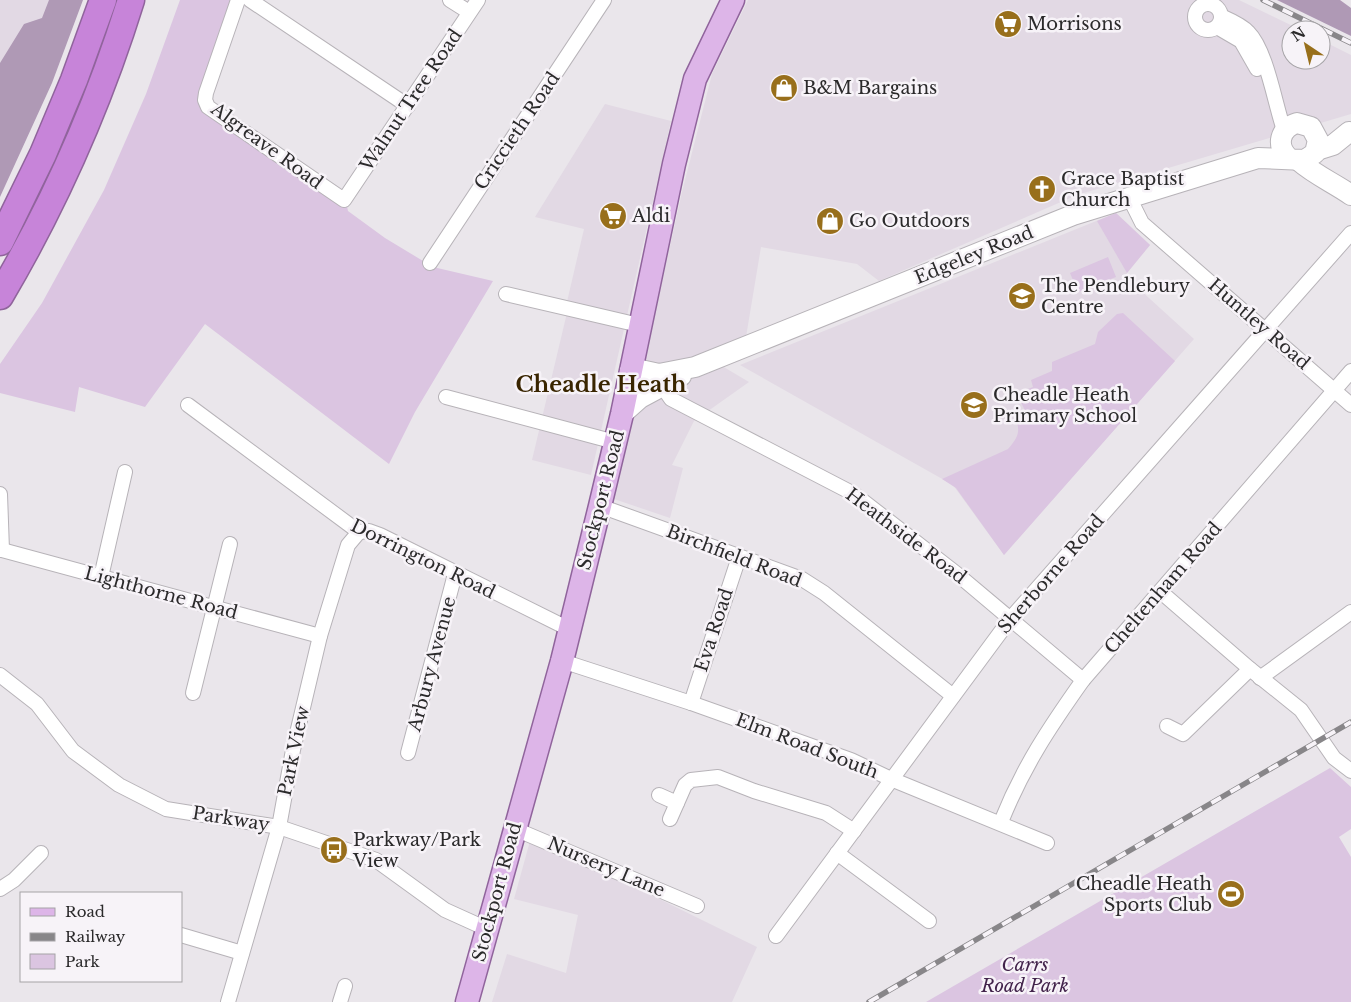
<svg xmlns="http://www.w3.org/2000/svg" width="1351" height="1002" viewBox="0 0 1351 1002" font-family="'Libre Baskerville',serif">
  <style>
    .built { fill: #e2d9e4 }
    .green { fill: #dbc5e1 }
    .forest { fill: #af99b5 }
    .lines { fill: none; stroke-linecap: round; stroke-linejoin: round }
    .street-casing { stroke: #b7b3b8; stroke-width: 16 }
    .secondary-casing { stroke: #b7b3b8; stroke-width: 22 }
    .primary-casing { stroke: #90649c; stroke-width: 25 }
    .highway-casing { stroke: #90649c; stroke-width: 29 }
    .street { stroke: #fff; stroke-width: 14 }
    .secondary { stroke: #fff; stroke-width: 20 }
    .primary { stroke: #ddb5e8; stroke-width: 22 }
    .highway { stroke: #c784d9; stroke-width: 26 }
    .rail-casing { stroke: #888689; stroke-width: 5.5 }
    .rail { stroke: #f7f3f8; stroke-width: 4; stroke-dasharray: 11; stroke-linecap: butt }
    .labels { text-anchor: middle; stroke-width: 5; stroke-linejoin: round; paint-order: stroke }
    .poi-label { font-size: 18px; fill: #2b2a2b; stroke: #f7f3f8; text-anchor: start }
    .street-label { font-size: 18px; fill: #2b2a2b; stroke: #f7f3f8 }
    .park-label { font-size: 18px; font-style: italic; fill: #42234b; stroke: #f7f3f8 }
    .district-label { font-size: 22px; font-weight: bold; fill: #392500; stroke: #f7f3f8 }
  </style>
  <rect width="100%" height="100%" fill="#eae6eb"/>
  <!-- built -->
  <g class="built">
    <polygon points="0,0 62,0 0,171"/>
    <polygon points="748,0 1239,0 1301,30 1291,30 1291,60 1321,60 1321,40 1351,55 1351,114 1077,195 879,281 857,264 761,247 745,343 722,366 749,382 694,421 672,465 683,468 670,518 614,499 682,192 712,74"/>
    <polygon points="605,104 671,121 591,475 532,460 566,317 566,306 584,229 535,217"/>
    <polygon points="1116,213 1150,245 1127,273 1127,278 1194,339 1004,555 953,485 740,365"/>
    <polygon points="530,841 590,865 757,947 732,1002 492,1002 507,954 566,973 578,915 514,899"/>
  </g>
  <!-- green -->
  <g class="green">
    <polygon points="180,0 233,0 201,98 346,202 348,211 385,238 433,267 493,281 415,412 389,464 205,324 145,407 79,387 75,412 0,393 0,364 42,303 104,190 146,94"/>
    <polygon points="1116,213 1150,245 1127,273 1097,221"/>
    <polygon points="1108,257 1116,277 1078,292 1070,273"/>
    <path d="M1123,313L1175,361L1004,555L956,488L942,479L1008,449C1017,439 1021,432 1016,420L1027,415L1020,400L1023,398L1020,392L1033,387L1031,380L1052,371V362L1095,344L1098,332L1117,314Z"/>
    <polygon points="1330,768 1351,787 1351,829 1339,837 1351,857 1351,1002 926,1002"/>
  </g>
  <!-- forest -->
  <g class="forest">
    <polygon points="49,0 83,0 52,83 0,197 0,63 24,24 42,18"/>
    <polygon points="1277,0 1340,0 1351,8 1351,36"/>
  </g>
  <g class="lines">
    <!-- street casing -->
    <g class="street-casing">
      <g id="street">
        <polyline points="238,0 206,93 205,100 208,107 344,200 478,0"/>
        <polyline points="250,0 408,106"/>
        <polyline points="450,0 469,12"/>
        <circle cx="1208" cy="17" r="13"/>
        <path d="M1221,16C1230,20 1242,25 1248,32C1267,51 1275,105 1284,130"/>
        <polyline points="1217,27 1241,41 1257,69"/>
        <polyline points="1129,197 1142,223 1351,405"/>
        <polyline points="430,263 604,0"/>
        <polyline points="506,294 639,325"/>
        <polyline points="662,386 671,399 854,494 957,574 1083,680"/>
        <polyline points="446,397 615,442"/>
        <polyline points="188,405 359,532 369,531 380,535 569,629"/>
        <polyline points="0,494 2,550 0,550"/>
        <polyline points="600,506 802,579 824,593 953,696"/>
        <polyline points="2,550 320,636"/>
        <polyline points="101,577 125,472"/>
        <polyline points="1161,592 1250,669 1301,710 1334,758 1351,771"/>
        <polyline points="562,661 691,703 851,760 891,779 1047,843"/>
        <polyline points="0,675 37,704 73,751 119,785 166,809 279,827 376,860 445,910 487,929"/>
        <polyline points="1260,678 1351,612"/>
        <polyline points="193,693 230,544"/>
        <polyline points="691,703 739,557"/>
        <polyline points="1167,726 1183,734 1250,669"/>
        <polyline points="408,753 455,574"/>
        <polyline points="659,795 677,803"/>
        <polyline points="670,819 685,785 691,780 718,777 754,791 826,813 854,831"/>
        <path d="M1001,822C1023,767 1049,728 1083,680L1351,371"/>
        <polyline points="515,829 697,906"/>
        <polyline points="837,853 929,921"/>
        <polyline points="0,889 14,880 41,853"/>
        <polyline points="181,935 242,953"/>
        <polyline points="776,936 1011,618 1351,233"/>
        <polyline points="228,1002 279,827 293,750 320,636 348,545 359,532"/>
        <polyline points="340,1002 345,986"/>
      </g>
    </g>
    <!-- secondary casing -->
    <g class="secondary-casing">
      <g id="secondary">
        <polyline points="1317,150 1333,145 1349,132"/>
        <path d="M1299,161C1315,175 1334,183 1351,195"/>
        <path d="M630,371L636,369L659,374L695,367L1073,215L1258,158L1305,160L1315,153L1318,140L1311,127L1297,123C1280,128 1275,146 1289,158"/>
        <polyline points="622,414 640,398 681,376"/>
      </g>
    </g>
    <!-- primary casing -->
    <g class="primary-casing">
      <polyline id="primary" points="467,1002 562,661 600,506 622,414 674,164 695,79 733,0"/>
    </g>
    <!-- highway casing -->
    <g class="highway-casing">
      <g id="highway">
        <polyline points="0,242 43,154 74,80 103,0"/>
        <path d="M0,296C55,203 99,103 131,0"/>
      </g>
    </g>
    <!-- street -->
    <use href="#street" class="street"/>
    <!-- secondary -->
    <use href="#secondary" class="secondary"/>
    <!-- primary -->
    <use href="#primary" class="primary"/>
    <!-- highway -->
    <use href="#highway" class="highway"/>
    <!-- rail casing -->
    <g class="rail-casing">
      <g id="rail">
        <polyline points="1263,0 1351,43"/>
        <polyline points="869,1002 1351,722"/>
      </g>
    </g>
    <!-- rail -->
    <use href="#rail" class="rail"/>
  </g>
  <!-- icons -->
  <defs>
    <g id="supermarket-disc" transform="scale(1.4375)"><circle r="9.5" fill="#986f1b" stroke="#f7f3f8"/><path d="M-6-5.5h2.5l.6 2H6L4.5 2H-2.5L-4.4-4H-6ZM-1.5 3.2a1.3 1.3 0 1 0 .1 0ZM3 3.2a1.3 1.3 0 1 0 .1 0Z" fill="#fff"/></g>
    <g id="shop-disc" transform="scale(1.4375)"><circle r="9.5" fill="#986f1b" stroke="#f7f3f8"/><path d="M-5-2.5h2.3a2.7 3.5 0 0 1 5.4 0H5L5.5 6h-11ZM-1.5-2.5h3a1.5 2.3 0 0 0-3 0Z" fill="#fff"/></g>
    <g id="church-disc" transform="scale(1.4375)"><circle r="9.5" fill="#986f1b" stroke="#f7f3f8"/><path d="M-1.2-6h2.4v3.5h3.3v2.4h-3.3V6h-2.4V-.1h-3.3v-2.4h3.3Z" fill="#fff"/></g>
    <g id="school-disc" transform="scale(1.4375)"><circle r="9.5" fill="#986f1b" stroke="#f7f3f8"/><path d="M0-5L7-2L0 1L-7-2ZM-4 1L0 2.5L4 1V4Q0 6-4 4Z" fill="#fff"/></g>
    <g id="bus-disc" transform="scale(1.4375)"><circle r="9.5" fill="#986f1b" stroke="#f7f3f8"/><path d="M-5-6H5V4H4V6H2V4H-2V6H-4V4H-5ZM-3.5-4V0h7V-4ZM-3.5 1.2v1.5H-2V1.2ZM2 1.2v1.5H3.5V1.2Z" fill="#fff"/></g>
    <g id="stadium-disc" transform="scale(1.4375)"><circle r="9.5" fill="#986f1b" stroke="#f7f3f8"/><path d="M0-5a6.5 5 0 1 0 0 10a6.5 5 0 1 0 0-10ZM-3.5-1.8h7v3.6h-7Z" fill="#fff"/></g>
  </defs>
  <g fill-rule="evenodd">
    <use href="#supermarket-disc" x="1008" y="24"/>
    <use href="#shop-disc" x="784" y="88"/>
    <use href="#church-disc" x="1042" y="189"/>
    <use href="#supermarket-disc" x="613" y="216"/>
    <use href="#shop-disc" x="830" y="221"/>
    <use href="#school-disc" x="1022" y="296"/>
    <use href="#school-disc" x="974" y="405"/>
    <use href="#bus-disc" x="334" y="850"/>
    <use href="#stadium-disc" x="1231" y="894"/>
  </g>
  <g class="labels">
    <!-- poi labels -->
    <g class="poi-label">
      <text x="1027" y="30">Morrisons</text>
      <text x="803" y="94">B&amp;M Bargains</text>
      <text x="1061" y="185">Grace Baptist<tspan x="1061" dy="21">Church</tspan></text>
      <text x="632" y="222">Aldi</text>
      <text x="849" y="227">Go Outdoors</text>
      <text x="1041" y="292">The Pendlebury<tspan x="1041" dy="21">Centre</tspan></text>
      <text x="993" y="401">Cheadle Heath<tspan x="993" dy="21">Primary School</tspan></text>
      <text x="353" y="846">Parkway/Park<tspan x="353" dy="21">View</tspan></text>
      <text x="1212" y="890" text-anchor="end">Cheadle Heath<tspan x="1212" dy="21">Sports Club</tspan></text>
    </g>
    <!-- street labels -->
    <g class="street-label">
      <text transform="translate(411 100) rotate(-56)" y="6">Walnut Tree Road</text>
      <text transform="translate(517 131) rotate(-56)" y="6">Criccieth Road</text>
      <text transform="translate(267 146) rotate(36)" y="6">Algreave Road</text>
      <text transform="translate(974 255) rotate(-22)" y="6">Edgeley Road</text>
      <text transform="translate(1259 324) rotate(41)" y="6">Huntley Road</text>
      <text transform="translate(601 500) rotate(-76)" y="6">Stockport Road</text>
      <text transform="translate(906 536) rotate(37)" y="6">Heathside Road</text>
      <text transform="translate(734 556) rotate(21)" y="6">Birchfield Road</text>
      <text transform="translate(423 559) rotate(26)" y="6">Dorrington Road</text>
      <text transform="translate(1051 574) rotate(-49)" y="6">Sherborne Road</text>
      <text transform="translate(1163 588) rotate(-49)" y="6">Cheltenham Road</text>
      <text transform="translate(161 593) rotate(15)" y="6">Lighthorne Road</text>
      <text transform="translate(714 630) rotate(-72)" y="6">Eva Road</text>
      <text transform="translate(432 664) rotate(-75)" y="6">Arbury Avenue</text>
      <text transform="translate(807 746) rotate(21)" y="6">Elm Road South</text>
      <text transform="translate(294 751) rotate(-78)" y="6">Park View</text>
      <text transform="translate(231 819) rotate(9)" y="6">Parkway</text>
      <text transform="translate(606 867) rotate(23)" y="6">Nursery Lane</text>
      <text transform="translate(497 892) rotate(-75)" y="6">Stockport Road</text>
    </g>
    <!-- park labels -->
    <g class="park-label">
      <text x="1025" y="971">Carrs<tspan x="1025" dy="21">Road Park</tspan></text>
    </g>
    <!-- district labels -->
    <g class="district-label">
      <text x="601" y="392">Cheadle Heath</text>
    </g>
  </g>
  <!-- legend -->
  <rect x="20" y="892" width="162" height="90" fill="#f7f3f8" stroke="#a5a3a6"/>
  <rect x="30" y="908" width="25" height="8" fill="#ddb5e8" stroke="#a5a3a6"/>
  <text x="65" y="917" font-size="15" fill="#2b2a2b">Road</text>
  <rect x="30" y="933" width="25" height="8" fill="#888689" stroke="#a5a3a6"/>
  <text x="65" y="942" font-size="15" fill="#2b2a2b">Railway</text>
  <rect x="30" y="954" width="25" height="15" fill="#dbc5e1" stroke="#a5a3a6"/>
  <text x="65" y="967" font-size="15" fill="#2b2a2b">Park</text>
  <!-- north arrow -->
  <g transform="translate(1306 45) rotate(325)"><circle r="24" fill="#f7f3f8" stroke="#a5a3a6"/>
  <path d="M0-4L9 19L0 12L-9 19Z" fill="#986f1b"/>
  <text y="-8" font-size="14" font-weight="bold" text-anchor="middle" fill="#2b2a2b">N</text>
  </g>
</svg>
